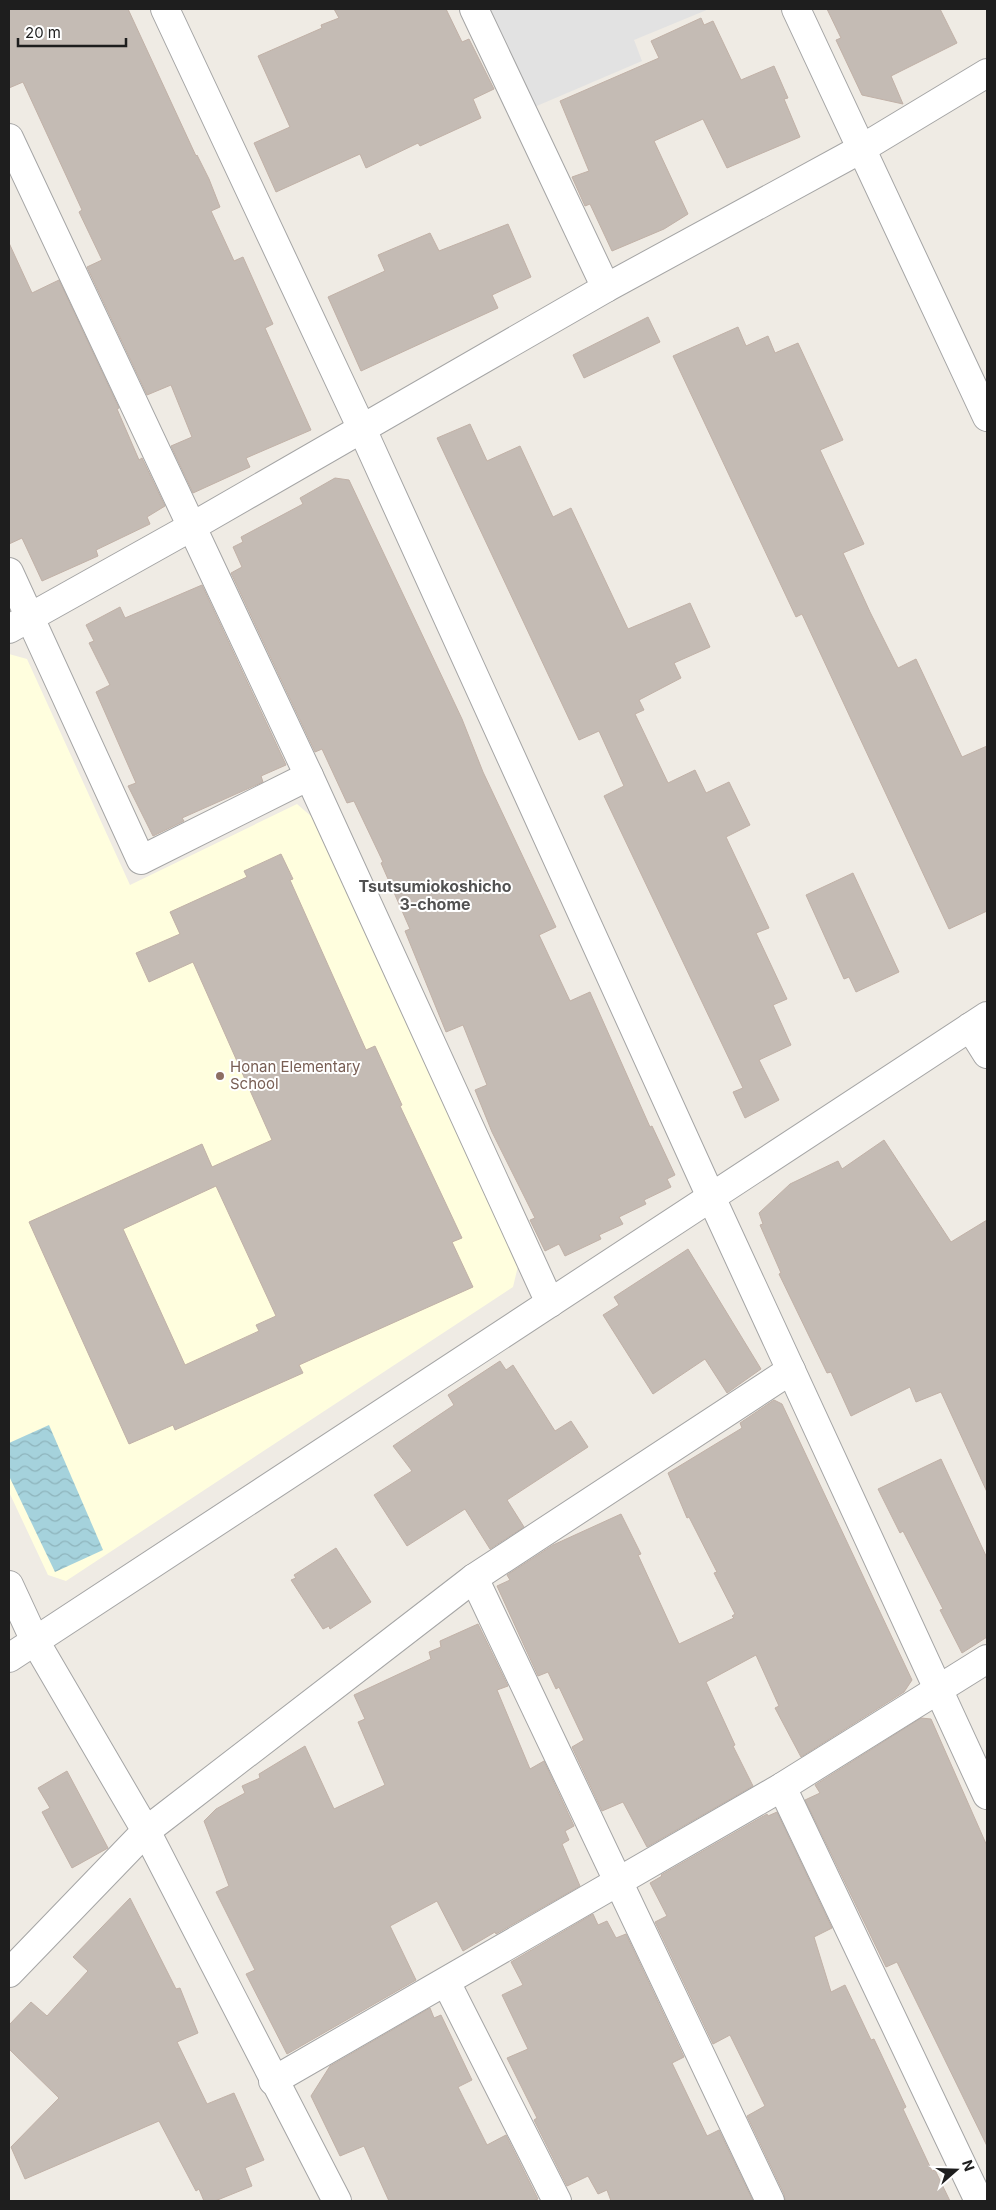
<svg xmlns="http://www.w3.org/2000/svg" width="996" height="2210" viewBox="0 0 996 2210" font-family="Inter,sans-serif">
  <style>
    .education { fill: #fffede }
    .parking { fill: #e2e2e2 }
    .water { fill: url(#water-waves) }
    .building { fill: #c4bbb4; stroke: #c1b1a7; fill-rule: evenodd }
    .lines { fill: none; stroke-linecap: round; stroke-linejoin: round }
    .minor-casing { stroke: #a5a5a5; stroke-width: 30 }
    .tertiary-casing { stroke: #a5a5a5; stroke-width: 30 }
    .minor { stroke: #fff; stroke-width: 28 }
    .tertiary { stroke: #fff; stroke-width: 28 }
    .education-dot { fill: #8d6e63; stroke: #fff; stroke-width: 2 }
    .labels { text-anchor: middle; stroke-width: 4; stroke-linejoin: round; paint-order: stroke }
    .education-label { font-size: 15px; fill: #785e54; stroke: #fff; text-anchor: start }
    .neighbourhood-label { font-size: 16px; font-weight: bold; fill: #515151; stroke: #fff }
  </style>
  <defs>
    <pattern id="water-waves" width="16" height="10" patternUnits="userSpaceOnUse" patternTransform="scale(1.25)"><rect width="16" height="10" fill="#a5d2dc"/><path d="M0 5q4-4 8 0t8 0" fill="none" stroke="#8eb4bc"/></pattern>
  </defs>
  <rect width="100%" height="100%" fill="#efebe4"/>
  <!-- education -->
  <polygon class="education" points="9,654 27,659 130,885 297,804 312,817 518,1266 513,1287 66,1581 48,1575 9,1492"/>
  <!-- parking -->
  <polygon class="parking" points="490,9 709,9 634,40 642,61 532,108"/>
  <!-- water -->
  <polygon class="water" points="49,1425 103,1550 55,1572 9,1476 9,1443"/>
  <!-- building -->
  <g class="building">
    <polygon points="9,9 128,9 196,156 197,155 209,179 220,207 211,211 234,261 243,257 273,324 265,328 311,430 246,458 250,467 193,493 171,446 192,437 171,385 147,395 87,267 102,260 79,212 82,210 23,82 9,88"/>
    <polygon points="334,9 446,9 462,42 469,39 494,89 473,99 481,118 420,146 418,143 366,168 360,154 276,192 254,143 290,127 258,56 322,28 321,25 339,18"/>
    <polygon points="827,9 940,9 957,43 891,76 903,104 862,95 836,40 841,38"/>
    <polygon points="701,18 704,25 713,21 741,80 774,66 788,98 784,99 800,137 727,168 703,119 654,141 688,214 664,229 612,251 590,204 585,206 572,177 589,171 560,101 659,58 651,41"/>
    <polygon points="508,224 531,277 492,295 498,308 361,371 328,297 385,271 378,255 430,233 439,251"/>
    <polygon points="9,243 32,293 59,280 119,408 117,409 139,460 142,458 165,506 147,517 150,524 96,550 98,556 42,581 22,538 9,544"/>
    <polygon points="648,317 660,342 584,378 573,355"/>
    <polygon points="738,327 746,346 768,336 775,353 798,343 843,440 820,450 864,544 843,553 870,612 898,668 916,659 962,757 987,746 987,911 949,929 802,614 796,617 673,356"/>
    <polygon points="470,424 487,461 520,446 553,517 571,508 628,629 690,603 710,647 674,663 681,678 639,700 644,710 635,714 668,783 695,770 706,793 729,782 750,825 726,837 769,928 756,933 787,999 773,1005 791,1045 759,1060 779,1100 745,1118 733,1092 743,1088 604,796 624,786 599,731 579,740 437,438"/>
    <polygon points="335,478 349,480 462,719 483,772 556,927 539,935 570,1001 590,992 650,1127 652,1126 675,1175 667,1179 671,1187 644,1200 646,1204 619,1217 623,1224 599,1235 601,1239 565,1256 559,1244 545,1251 530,1220 535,1218 492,1132 475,1090 487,1085 463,1025 446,1032 405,931 410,929 381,863 383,862 354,801 347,803 322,749 315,752 231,573 242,567 233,547 243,542 241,537 303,504 300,498"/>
    <polygon points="202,585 286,765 261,776 263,782 182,818 184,821 153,836 128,786 136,783 96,692 110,685 89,643 94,641 86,625 120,607 125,618"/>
    <path d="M281,854L293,879L290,880L366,1050L375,1046L402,1105L400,1106L462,1238L452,1242L473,1287L299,1365L303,1373L175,1430L173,1425L129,1444L29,1222L202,1144L212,1167L272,1140L193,962L149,982L136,953L180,934L170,912L247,877L244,871ZM216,1186L276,1316L256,1325L259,1331L185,1365L123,1229Z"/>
    <polygon points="853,873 899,972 856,992 849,977 844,979 806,895"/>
    <polygon points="884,1140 951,1242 987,1220 987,1492 941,1392 916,1402 910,1387 851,1416 831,1372 827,1373 779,1274 781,1273 760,1225 763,1224 759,1213 790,1184 838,1161 842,1169"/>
    <polygon points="688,1249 761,1369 727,1393 705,1359 653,1394 603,1315 619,1305 614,1297"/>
    <polygon points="500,1361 506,1370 513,1365 555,1431 571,1421 588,1447 507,1500 524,1527 490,1549 465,1509 407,1546 374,1495 412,1471 393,1446 454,1405 448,1395"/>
    <polygon points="774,1400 782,1404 912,1680 904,1692 801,1757 775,1708 779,1706 756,1655 706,1682 735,1745 733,1746 753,1786 647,1847 623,1802 602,1811 572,1747 584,1740 559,1687 556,1689 548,1672 538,1676 497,1586 510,1580 507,1575 553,1545 621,1514 641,1554 638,1555 679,1644 734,1618 732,1616 735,1614 714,1573 717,1572 689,1517 687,1518 668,1473 742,1428 740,1423"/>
    <polygon points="941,1459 987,1558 987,1637 962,1653 940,1610 943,1609 903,1531 900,1533 878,1489"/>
    <polygon points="336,1548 371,1602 330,1629 329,1626 323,1629 291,1580 296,1578 294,1575"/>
    <polygon points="478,1624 508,1686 497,1690 530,1769 544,1761 574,1826 565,1831 569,1840 562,1844 580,1886 496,1934 495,1932 463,1951 437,1901 390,1926 416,1980 287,2054 246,1974 255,1970 216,1892 229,1886 204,1821 216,1809 245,1793 242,1786 260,1778 259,1774 305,1746 334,1809 385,1785 358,1722 365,1719 354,1695 431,1659 429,1652 441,1647 440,1641"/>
    <polygon points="921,1718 931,1719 987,1846 987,2146 897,1962 886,1967 805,1800 820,1793 815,1785"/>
    <polygon points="67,1771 108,1848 72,1868 42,1812 50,1808 38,1788"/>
    <polygon points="777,1812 832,1928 814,1937 831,1992 845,1985 871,2040 874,2039 906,2107 903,2109 932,2171 935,2170 950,2201 785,2201 784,2194 747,2116 765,2106 730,2035 713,2044 655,1922 667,1916 650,1883 662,1876 661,1875 767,1814 768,1816"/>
    <polygon points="130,1898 176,1989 180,1988 198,2033 177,2042 207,2104 234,2093 264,2160 245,2168 252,2186 215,2201 204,2201 199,2189 196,2191 159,2121 25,2179 11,2147 59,2098 9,2049 9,2025 31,2002 47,2016 88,1971 73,1957"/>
    <polygon points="593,1914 598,1925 607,1921 616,1938 626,1934 684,2057 672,2063 707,2136 719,2130 753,2201 611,2201 607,2190 598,2194 588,2176 567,2186 534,2120 537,2118 507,2058 528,2049 502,1995 523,1985 511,1962"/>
    <polygon points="430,2008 434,2018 441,2015 472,2080 458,2087 487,2145 506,2135 538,2199 533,2201 389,2201 364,2146 340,2156 311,2096 330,2066"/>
  </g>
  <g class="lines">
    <!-- minor casing -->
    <g class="minor-casing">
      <g id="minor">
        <polyline points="165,9 362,429 711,1197 987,1795"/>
        <polyline points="474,9 606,288"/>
        <polyline points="796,9 987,417"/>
        <polyline points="9,138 309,776 550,1303"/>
        <polyline points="9,572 141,860 309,776"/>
        <polyline points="9,629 193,526 606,288 861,149 987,73"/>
        <polyline points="970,1027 987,1054"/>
        <polyline points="474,1578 770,2201"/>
        <polyline points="9,1585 35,1641 146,1831 337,2201"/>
        <polyline points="9,1658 35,1641"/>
        <polyline points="782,1787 979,2201"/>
        <polyline points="9,1973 146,1831 474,1578 791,1370"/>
        <polyline points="446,1982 557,2201"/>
        <polyline points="273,2081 782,1787 987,1659"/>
      </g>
    </g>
    <!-- tertiary casing -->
    <g class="tertiary-casing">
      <polyline id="tertiary" points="35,1641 987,1016"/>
    </g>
    <!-- minor -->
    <use href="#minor" class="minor"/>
    <!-- tertiary -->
    <use href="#tertiary" class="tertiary"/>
  </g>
  <!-- markers -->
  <circle class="education-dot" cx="220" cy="1076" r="5"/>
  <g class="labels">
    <!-- education labels -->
    <g class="education-label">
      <text x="230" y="1072">Honan Elementary<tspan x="230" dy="17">School</tspan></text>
    </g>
    <!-- neighbourhood labels -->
    <g class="neighbourhood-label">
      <text x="435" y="892">Tsutsumiokoshicho<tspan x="435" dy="18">3-chome</tspan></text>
    </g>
  </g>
  <!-- border -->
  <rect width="996" height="2210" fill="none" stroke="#1e1e1e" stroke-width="20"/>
  <!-- north arrow -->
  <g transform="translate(956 2170) rotate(70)" stroke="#ffffff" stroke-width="4" paint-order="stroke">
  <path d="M0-4L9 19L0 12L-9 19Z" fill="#1e1e1e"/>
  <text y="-8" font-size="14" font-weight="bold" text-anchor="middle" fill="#1e1e1e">N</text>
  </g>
  <!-- scale -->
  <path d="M18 38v8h108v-8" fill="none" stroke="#1e1e1e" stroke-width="2.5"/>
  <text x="25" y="38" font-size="15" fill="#1e1e1e" stroke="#ffffff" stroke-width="4" paint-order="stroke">20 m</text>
</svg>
